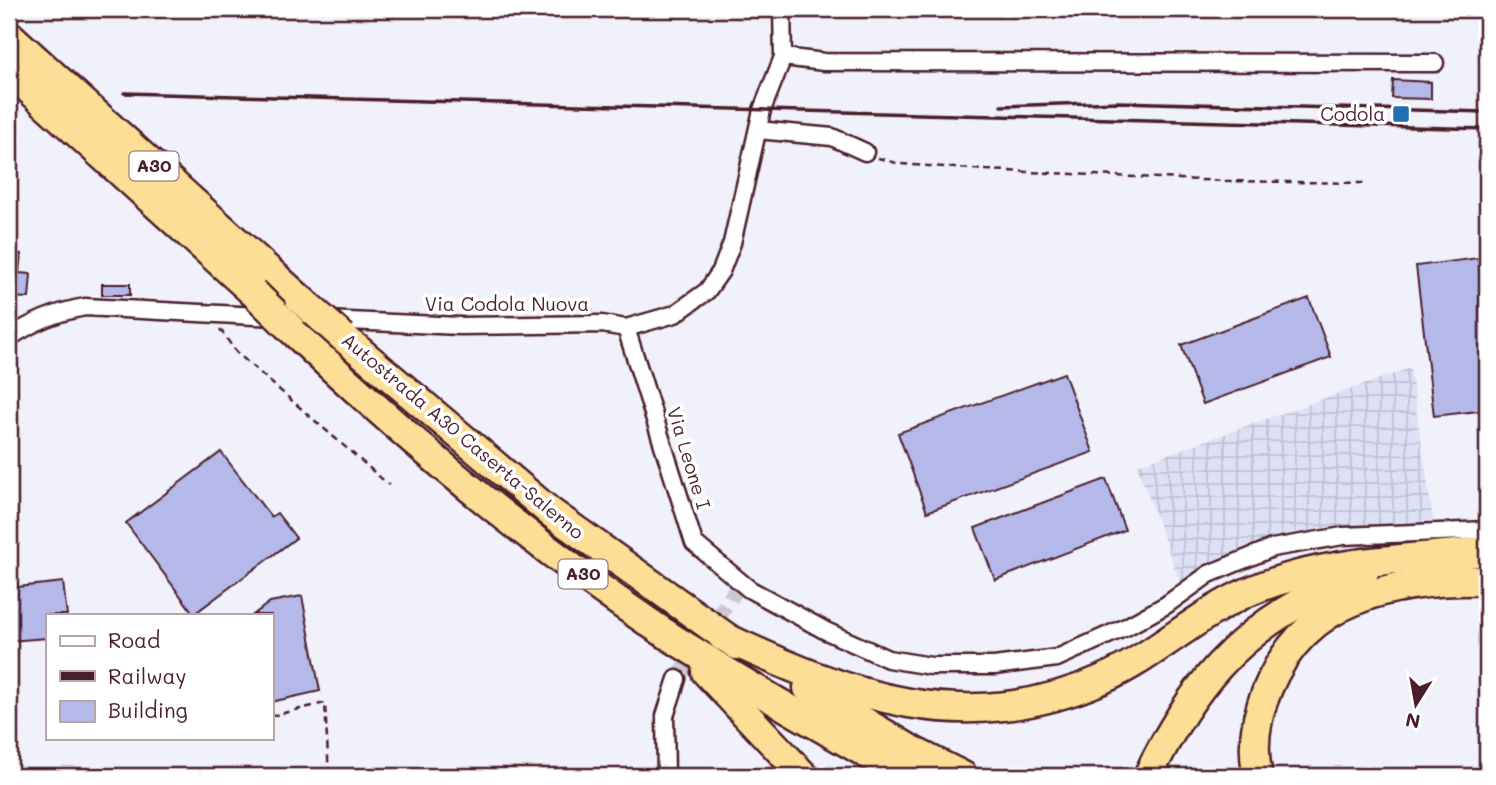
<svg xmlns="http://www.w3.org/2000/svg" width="1496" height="785" viewBox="0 0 1496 785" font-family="Mali,sans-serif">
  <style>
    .industrial { fill: url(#industrial-grid) }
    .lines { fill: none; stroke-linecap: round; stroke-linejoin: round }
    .stream { stroke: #6f899d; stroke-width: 3.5 }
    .building { fill: #b5b9ea; stroke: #4a1f2b; stroke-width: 2 }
    .street-tunnel { stroke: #cfc7d1; stroke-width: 16; stroke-dasharray: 16 8; stroke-linecap: butt }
    .street-casing { stroke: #4a1f2b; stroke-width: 21 }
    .highway-casing { stroke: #4a1f2b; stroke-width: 33 }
    .path { stroke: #4a1f2b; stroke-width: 2.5; stroke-dasharray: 7 5; stroke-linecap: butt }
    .street { stroke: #fff; stroke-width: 16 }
    .highway { stroke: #fdde96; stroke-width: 28 }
    .rail { stroke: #4a1f2b; stroke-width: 3.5 }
    .highway-bridge-casing { stroke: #4a1f2b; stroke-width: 33; stroke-linecap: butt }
    .highway-bridge { stroke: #fdde96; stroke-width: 28 }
    .poi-dot { fill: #1f6fb2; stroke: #fff; stroke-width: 2.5 }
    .labels { text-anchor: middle; stroke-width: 7; stroke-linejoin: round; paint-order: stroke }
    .shield { fill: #fff; stroke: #80626b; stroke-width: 2 }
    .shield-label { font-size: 18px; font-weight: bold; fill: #4a1f2b }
    .poi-label { font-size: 19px; fill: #4a1f2b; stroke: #fff; text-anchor: end }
    .street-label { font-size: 19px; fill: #4a1f2b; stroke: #fff }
  </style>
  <defs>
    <pattern id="industrial-grid" width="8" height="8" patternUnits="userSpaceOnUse" patternTransform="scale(1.75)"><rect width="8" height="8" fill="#dee0f6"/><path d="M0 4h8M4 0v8" fill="none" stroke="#c0c0d3"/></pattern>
  </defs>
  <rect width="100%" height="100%" fill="#f0f1fb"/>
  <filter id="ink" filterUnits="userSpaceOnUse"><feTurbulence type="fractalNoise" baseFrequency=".0143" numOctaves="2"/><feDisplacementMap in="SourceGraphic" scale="14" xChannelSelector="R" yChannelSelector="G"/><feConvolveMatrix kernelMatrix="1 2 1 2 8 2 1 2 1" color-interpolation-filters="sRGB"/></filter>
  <g filter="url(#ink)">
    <!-- industrial -->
    <polygon class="industrial" points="1410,368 1434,526 1339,526 1279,537 1212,564 1181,585 1137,465"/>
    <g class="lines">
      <!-- stream -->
      <polyline class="stream" points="1478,9 1487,12"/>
    </g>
    <!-- building -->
    <g class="building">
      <polygon points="1393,80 1431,82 1431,99 1392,98"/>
      <polygon points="9,253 21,254 19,273 31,274 29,298 9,297"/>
      <polygon points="1478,258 1487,337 1487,410 1434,416 1416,266"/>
      <rect x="102" y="284" width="28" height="11"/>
      <polygon points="1309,298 1331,357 1203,404 1181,345"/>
      <polygon points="1064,373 1093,452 927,512 898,433"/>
      <polygon points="221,452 271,517 277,513 296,538 194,614 126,523"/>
      <polygon points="1106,479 1125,530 995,580 975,528"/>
      <polygon points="63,582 67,615 47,615 47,638 9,641 9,588"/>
      <polygon points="302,596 320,691 271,702 271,615 253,615 270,602"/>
    </g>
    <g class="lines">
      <!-- street-tunnel -->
      <polyline class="street-tunnel" points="677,679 741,582"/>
      <!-- street casing -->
      <g class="street-casing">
        <g id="street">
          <polyline points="783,57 824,62 1435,63"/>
          <polyline points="758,130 832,137 865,152"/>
          <polyline points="326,320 460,326 602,324 626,328 675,314 707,291 721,271 732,243 762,110 783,57 782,9"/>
          <polyline points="626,328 694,543 749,589 826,631 888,659 931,666 994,666 1057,658 1126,627 1166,605 1209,574 1272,548 1343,536 1487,530"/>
          <path d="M9,338C32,322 57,312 85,307L276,317"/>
          <polyline points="666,776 665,716 677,679"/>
        </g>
      </g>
      <!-- highway casing -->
      <g class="highway-casing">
        <g id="highway">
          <polyline points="9,35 299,298"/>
          <polyline points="9,71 253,292"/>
          <path d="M291,329C405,438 529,542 660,630C740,682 824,729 906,776"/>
          <polyline points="343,337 550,512 737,645"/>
          <path d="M722,636C850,696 964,740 1103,679C1155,656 1196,615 1248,592C1324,559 1407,560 1487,551"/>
          <polyline points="706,672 804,776"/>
          <polyline points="808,688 913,751 963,776"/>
          <path d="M1148,776C1189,690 1237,630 1325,590C1338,584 1351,575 1364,572"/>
          <path d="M1258,776C1251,746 1256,716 1268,688C1306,595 1398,579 1487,581"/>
        </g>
      </g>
      <!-- path -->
      <g class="path">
        <polyline points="878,158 900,164 986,170 1223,181 1364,183"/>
        <polyline points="220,329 236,352 389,485"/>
        <polyline points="271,716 325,703 329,776"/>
        <polyline points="178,738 180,738"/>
      </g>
      <!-- street -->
      <use href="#street" class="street"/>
      <!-- highway -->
      <use href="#highway" class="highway"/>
      <!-- rail -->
      <g class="rail">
        <polyline points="124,93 1487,129"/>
        <polyline points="1001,106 1119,102 1487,112"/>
      </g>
      <!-- highway-bridge casing -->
      <g class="highway-bridge-casing">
        <g id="highway-bridge">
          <polyline points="253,292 291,329"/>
          <polyline points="299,298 343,337"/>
        </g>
      </g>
      <!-- highway-bridge -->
      <use href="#highway-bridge" class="highway-bridge"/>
    </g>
  </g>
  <!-- markers -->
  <rect class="poi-dot" x="1392" y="105" width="18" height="18" rx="3.5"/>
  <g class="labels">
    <!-- shield labels -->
    <g class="shield">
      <rect x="129.5" y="151.5" width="49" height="29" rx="5"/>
      <rect x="558.5" y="559.5" width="49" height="29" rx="5"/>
    </g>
    <g class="shield-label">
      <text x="154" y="172">A30</text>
      <text x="583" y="580">A30</text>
    </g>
    <!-- poi labels -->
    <g class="poi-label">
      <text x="1385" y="121">Codola</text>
    </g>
    <!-- street labels -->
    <g class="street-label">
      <text x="507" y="311">Via Codola Nuova</text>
      <text transform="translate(463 436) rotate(40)" y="7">Autostrada A30 Caserta-Salerno</text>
      <text transform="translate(689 458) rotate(73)" y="7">Via Leone I</text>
    </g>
  </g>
  <!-- margin -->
  <rect width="1496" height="785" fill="none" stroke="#fff" stroke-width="35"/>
  <rect x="18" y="18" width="1461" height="750" fill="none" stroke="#4a1f2b" stroke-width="2.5" filter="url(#ink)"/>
  <!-- legend -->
  <rect x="46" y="614" width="228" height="126" fill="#ffffff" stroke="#b7a5aa" stroke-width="2"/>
  <rect x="60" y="636" width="35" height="10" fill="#ffffff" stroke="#b7a5aa" stroke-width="2"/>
  <text x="108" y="648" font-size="21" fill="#4a1f2b">Road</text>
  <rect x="60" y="671" width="35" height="10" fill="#4a1f2b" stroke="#b7a5aa" stroke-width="2"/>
  <text x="108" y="684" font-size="21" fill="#4a1f2b">Railway</text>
  <rect x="60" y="701" width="35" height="21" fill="#b5b9ea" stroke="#b7a5aa" stroke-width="2"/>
  <text x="108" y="718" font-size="21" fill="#4a1f2b">Building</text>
  <!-- north arrow -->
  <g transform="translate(1416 704) rotate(191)" stroke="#ffffff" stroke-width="5" paint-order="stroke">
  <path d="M0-5L12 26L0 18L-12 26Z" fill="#4a1f2b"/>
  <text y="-10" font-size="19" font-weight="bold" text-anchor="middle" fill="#4a1f2b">N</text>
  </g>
</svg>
